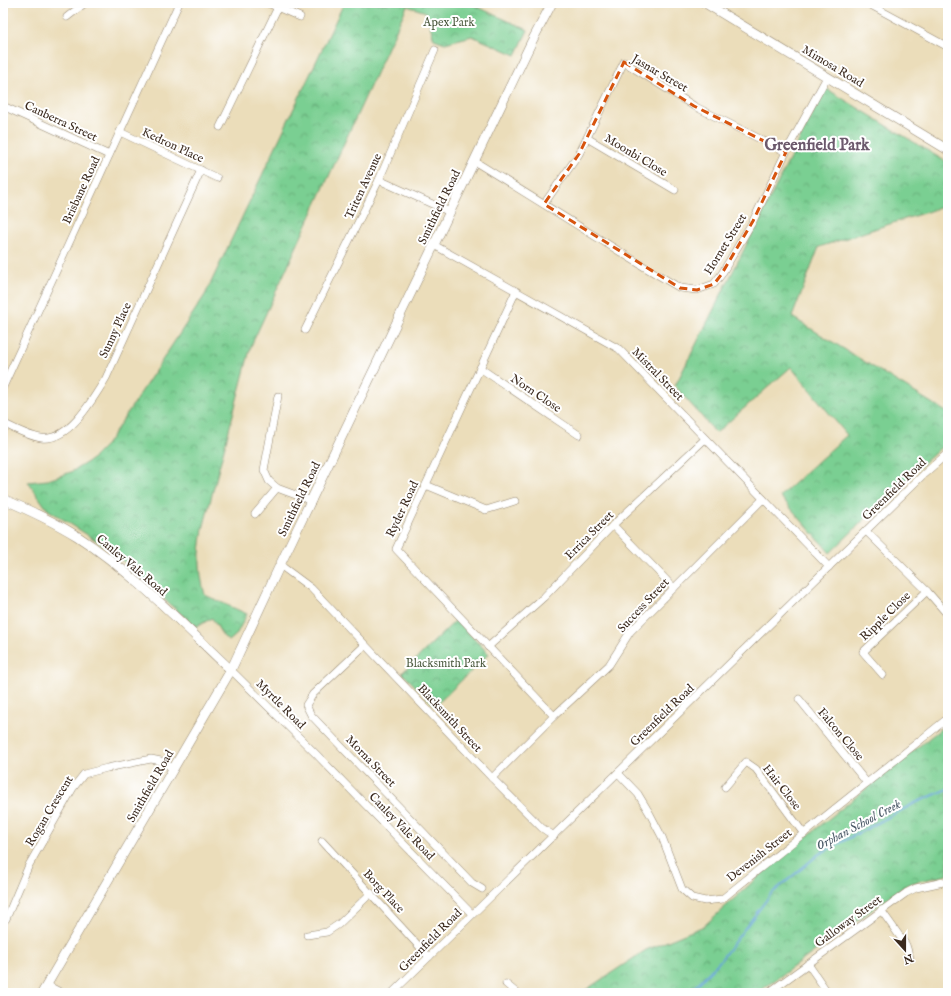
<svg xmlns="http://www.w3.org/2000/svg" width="951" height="996" viewBox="0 0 951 996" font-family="'IM FELL English',serif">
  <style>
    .park { fill: url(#park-crowns); stroke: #5a7c58 }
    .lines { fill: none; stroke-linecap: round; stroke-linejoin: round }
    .stream { stroke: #68a5d9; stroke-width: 2 }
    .minor-casing { stroke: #93846c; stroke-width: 8 }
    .major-casing { stroke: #93846c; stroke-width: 10 }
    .minor { stroke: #fff; stroke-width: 7 }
    .major { stroke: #fff; stroke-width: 9 }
    .marked { fill: none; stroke: #d7540e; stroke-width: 3; stroke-dasharray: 8 5; stroke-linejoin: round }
    .labels { text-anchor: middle; stroke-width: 4; stroke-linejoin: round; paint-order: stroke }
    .park-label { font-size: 12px; fill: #4e5c41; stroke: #fff }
    .street-label { font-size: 12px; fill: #3b2a1e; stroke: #fff }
    .water-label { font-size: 13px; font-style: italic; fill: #4d5b69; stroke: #fff }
    .district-label { font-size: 16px; font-weight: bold; fill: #6b596c; stroke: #fff }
  </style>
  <defs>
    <pattern id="park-crowns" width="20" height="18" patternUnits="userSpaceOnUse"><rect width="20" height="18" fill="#7acf92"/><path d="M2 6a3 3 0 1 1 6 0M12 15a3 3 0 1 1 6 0" fill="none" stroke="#65a877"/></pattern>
  </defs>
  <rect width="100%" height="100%" fill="#fff"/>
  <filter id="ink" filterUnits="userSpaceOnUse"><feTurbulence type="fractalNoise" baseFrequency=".025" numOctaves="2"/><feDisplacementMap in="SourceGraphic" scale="8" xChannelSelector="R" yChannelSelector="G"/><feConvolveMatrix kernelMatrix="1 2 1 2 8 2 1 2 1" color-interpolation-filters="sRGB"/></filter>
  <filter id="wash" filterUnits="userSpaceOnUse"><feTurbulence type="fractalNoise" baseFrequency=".012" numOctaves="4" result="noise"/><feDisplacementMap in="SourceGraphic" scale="16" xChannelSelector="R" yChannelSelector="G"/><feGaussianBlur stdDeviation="0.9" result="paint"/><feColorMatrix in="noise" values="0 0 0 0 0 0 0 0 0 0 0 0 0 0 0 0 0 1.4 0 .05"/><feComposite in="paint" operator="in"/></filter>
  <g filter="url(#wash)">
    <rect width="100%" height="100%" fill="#ebddba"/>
    <!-- park -->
    <g class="park">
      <path d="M344,3H469L528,30L516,55L472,36L445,43L434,39L426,12L407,6L251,346L203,529C199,555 198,569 205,595L247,614L236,635L229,641L223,636L212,618L196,627L167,602L111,550L47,509L28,482L48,480L71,472L91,460L107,444L138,397L205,295Z"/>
      <polygon points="827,89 948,163 948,205 819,247 792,317 948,413 948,441 899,486 885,496 868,516 830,553 780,496 847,435 791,367 716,433 675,386 820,99"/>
      <polygon points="456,620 489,654 435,706 402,673"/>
      <polygon points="948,723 948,875 915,882 905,886 757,993 581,993 646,950 704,926 770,866"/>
    </g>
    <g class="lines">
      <!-- stream -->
      <polyline class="stream" points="689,993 719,962 771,894 819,854 915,803 948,789"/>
    </g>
  </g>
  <g filter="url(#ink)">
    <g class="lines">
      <!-- minor casing -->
      <g class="minor-casing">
        <g id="minor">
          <polyline points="268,3 300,17"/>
          <polyline points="867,3 948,47"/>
          <polyline points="67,17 85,3"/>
          <polyline points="3,106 109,155"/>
          <polyline points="220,127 278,7"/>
          <polyline points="120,132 217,178"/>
          <polyline points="587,138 675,190"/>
          <polyline points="474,161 643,266 680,288 697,290 714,284 721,275 753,221 786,152 827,77"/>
          <polyline points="379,180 450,212"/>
          <polyline points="544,204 579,154 624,62 694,106 786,152"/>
          <polyline points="434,245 619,349 829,567"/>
          <polyline points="516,291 396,549 554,716"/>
          <polyline points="305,330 379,180 435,50"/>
          <polyline points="480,368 579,435"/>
          <polyline points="3,387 179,3"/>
          <polyline points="278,396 264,470 269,481 277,488 312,501"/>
          <path d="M3,423C15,429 28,436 41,438C69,442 93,399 106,378L201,170"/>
          <polyline points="426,485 486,510 515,501"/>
          <polyline points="255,514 277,488"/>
          <polyline points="613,525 674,588"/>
          <polyline points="866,531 927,591 948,615"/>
          <polyline points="280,565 311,588 492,778 542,828 554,836"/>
          <polyline points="364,646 313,694 306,705 311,715 472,883 482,889"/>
          <polyline points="488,647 544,597 613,525 705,439"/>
          <polyline points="231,670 316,754 472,914"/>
          <polyline points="883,675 863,652 927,591"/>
          <polyline points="799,699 867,783"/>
          <polyline points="618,773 638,794 650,814 662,837 682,889 692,898 705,901 722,899 948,718"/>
          <polyline points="492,778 554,716 609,665 630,632 763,499"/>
          <polyline points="725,787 746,762 756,769 804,834"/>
          <polyline points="322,841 429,957"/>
          <polyline points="881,910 906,945 910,958"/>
          <polyline points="3,922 6,919 29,865 73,788 84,774 107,768 151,759 161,761 174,769"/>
          <polyline points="307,935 327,932 339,924 371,893"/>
          <polyline points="808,964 828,993"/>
          <polyline points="506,984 517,993"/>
          <polyline points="47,985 62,993"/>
          <polyline points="392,993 924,474 948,453"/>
          <polyline points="768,993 906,893 916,888 948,881"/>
        </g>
      </g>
      <!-- major casing -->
      <g class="major-casing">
        <g id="major">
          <polyline points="705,3 948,150"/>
          <path d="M3,499C29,510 53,521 77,536C134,573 182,624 231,670"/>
          <polyline points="42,993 231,670 280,565 532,41 552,3"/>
        </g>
      </g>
      <!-- minor -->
      <use href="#minor" class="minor"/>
      <!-- major -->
      <use href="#major" class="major"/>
    </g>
  </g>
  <!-- marked area -->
  <path class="marked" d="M624,62L694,106L786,152L753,221L721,275L714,284L697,290L680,288L544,204L579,154Z"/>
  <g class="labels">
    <!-- park labels -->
    <g class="park-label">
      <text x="449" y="26">Apex Park</text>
      <text x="446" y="667">Blacksmith Park</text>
    </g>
    <!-- street labels -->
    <g class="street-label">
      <text transform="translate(833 66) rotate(31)" y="4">Mimosa Road</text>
      <text transform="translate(660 73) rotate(30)" y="4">Jasnar Street</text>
      <text transform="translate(61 121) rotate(25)" y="4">Canberra Street</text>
      <text transform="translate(173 145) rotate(25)" y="4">Kedron Place</text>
      <text transform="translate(636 155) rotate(31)" y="4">Moonbi Close</text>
      <text transform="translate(363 186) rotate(-65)" y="4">Triten Avenue</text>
      <text transform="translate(81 190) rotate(-65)" y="4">Brisbane Road</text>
      <text transform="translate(439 207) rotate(-64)" y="4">Smithfield Road</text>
      <text transform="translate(725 244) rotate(-58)" y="4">Hornet Street</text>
      <text transform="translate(115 330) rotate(-65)" y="4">Sunny Place</text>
      <text transform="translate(658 374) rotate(46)" y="4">Mistral Street</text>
      <text transform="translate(536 393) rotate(34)" y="4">Norn Close</text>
      <text transform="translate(894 489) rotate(-44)" y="4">Greenfield Road</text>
      <text transform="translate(299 499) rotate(-64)" y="4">Smithfield Road</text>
      <text transform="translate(402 509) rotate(-65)" y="4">Ryder Road</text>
      <text transform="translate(589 535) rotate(-45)" y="4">Errica Street</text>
      <text transform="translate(132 565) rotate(40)" y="4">Canley Vale Road</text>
      <text transform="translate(643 605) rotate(-47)" y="4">Success Street</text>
      <text transform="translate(885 616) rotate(-44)" y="4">Ripple Close</text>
      <text transform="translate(281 704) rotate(45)" y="4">Myrtle Road</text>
      <text transform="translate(662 715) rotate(-44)" y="4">Greenfield Road</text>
      <text transform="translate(450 718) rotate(47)" y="4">Blacksmith Street</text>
      <text transform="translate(841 734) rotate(50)" y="4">Falcon Close</text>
      <text transform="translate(371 761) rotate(46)" y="4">Morna Street</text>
      <text transform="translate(150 786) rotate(-60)" y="4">Smithfield Road</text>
      <text transform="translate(782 787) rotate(52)" y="4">Hair Close</text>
      <text transform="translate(49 811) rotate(-59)" y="4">Rogan Crescent</text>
      <text transform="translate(402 826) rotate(46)" y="4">Canley Vale Road</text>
      <text transform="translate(759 855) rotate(-38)" y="4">Devenish Street</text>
      <text transform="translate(384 891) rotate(47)" y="4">Borg Place</text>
      <text transform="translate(848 921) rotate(-36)" y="4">Galloway Street</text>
      <text transform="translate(430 940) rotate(-45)" y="4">Greenfield Road</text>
    </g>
    <!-- water labels -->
    <g class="water-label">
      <text transform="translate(858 824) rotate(-28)" y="5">Orphan School Creek</text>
    </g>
    <!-- district labels -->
    <g class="district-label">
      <text x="817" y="150">Greenfield Park</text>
    </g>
  </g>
  <!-- margin -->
  <rect width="951" height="996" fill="none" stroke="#fff" stroke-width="16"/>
  <!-- north arrow -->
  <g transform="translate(905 950) rotate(159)" stroke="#ffffff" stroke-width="3" paint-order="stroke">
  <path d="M0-3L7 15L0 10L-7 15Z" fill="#3b2a1e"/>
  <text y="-6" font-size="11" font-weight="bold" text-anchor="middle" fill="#3b2a1e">N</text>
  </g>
</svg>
